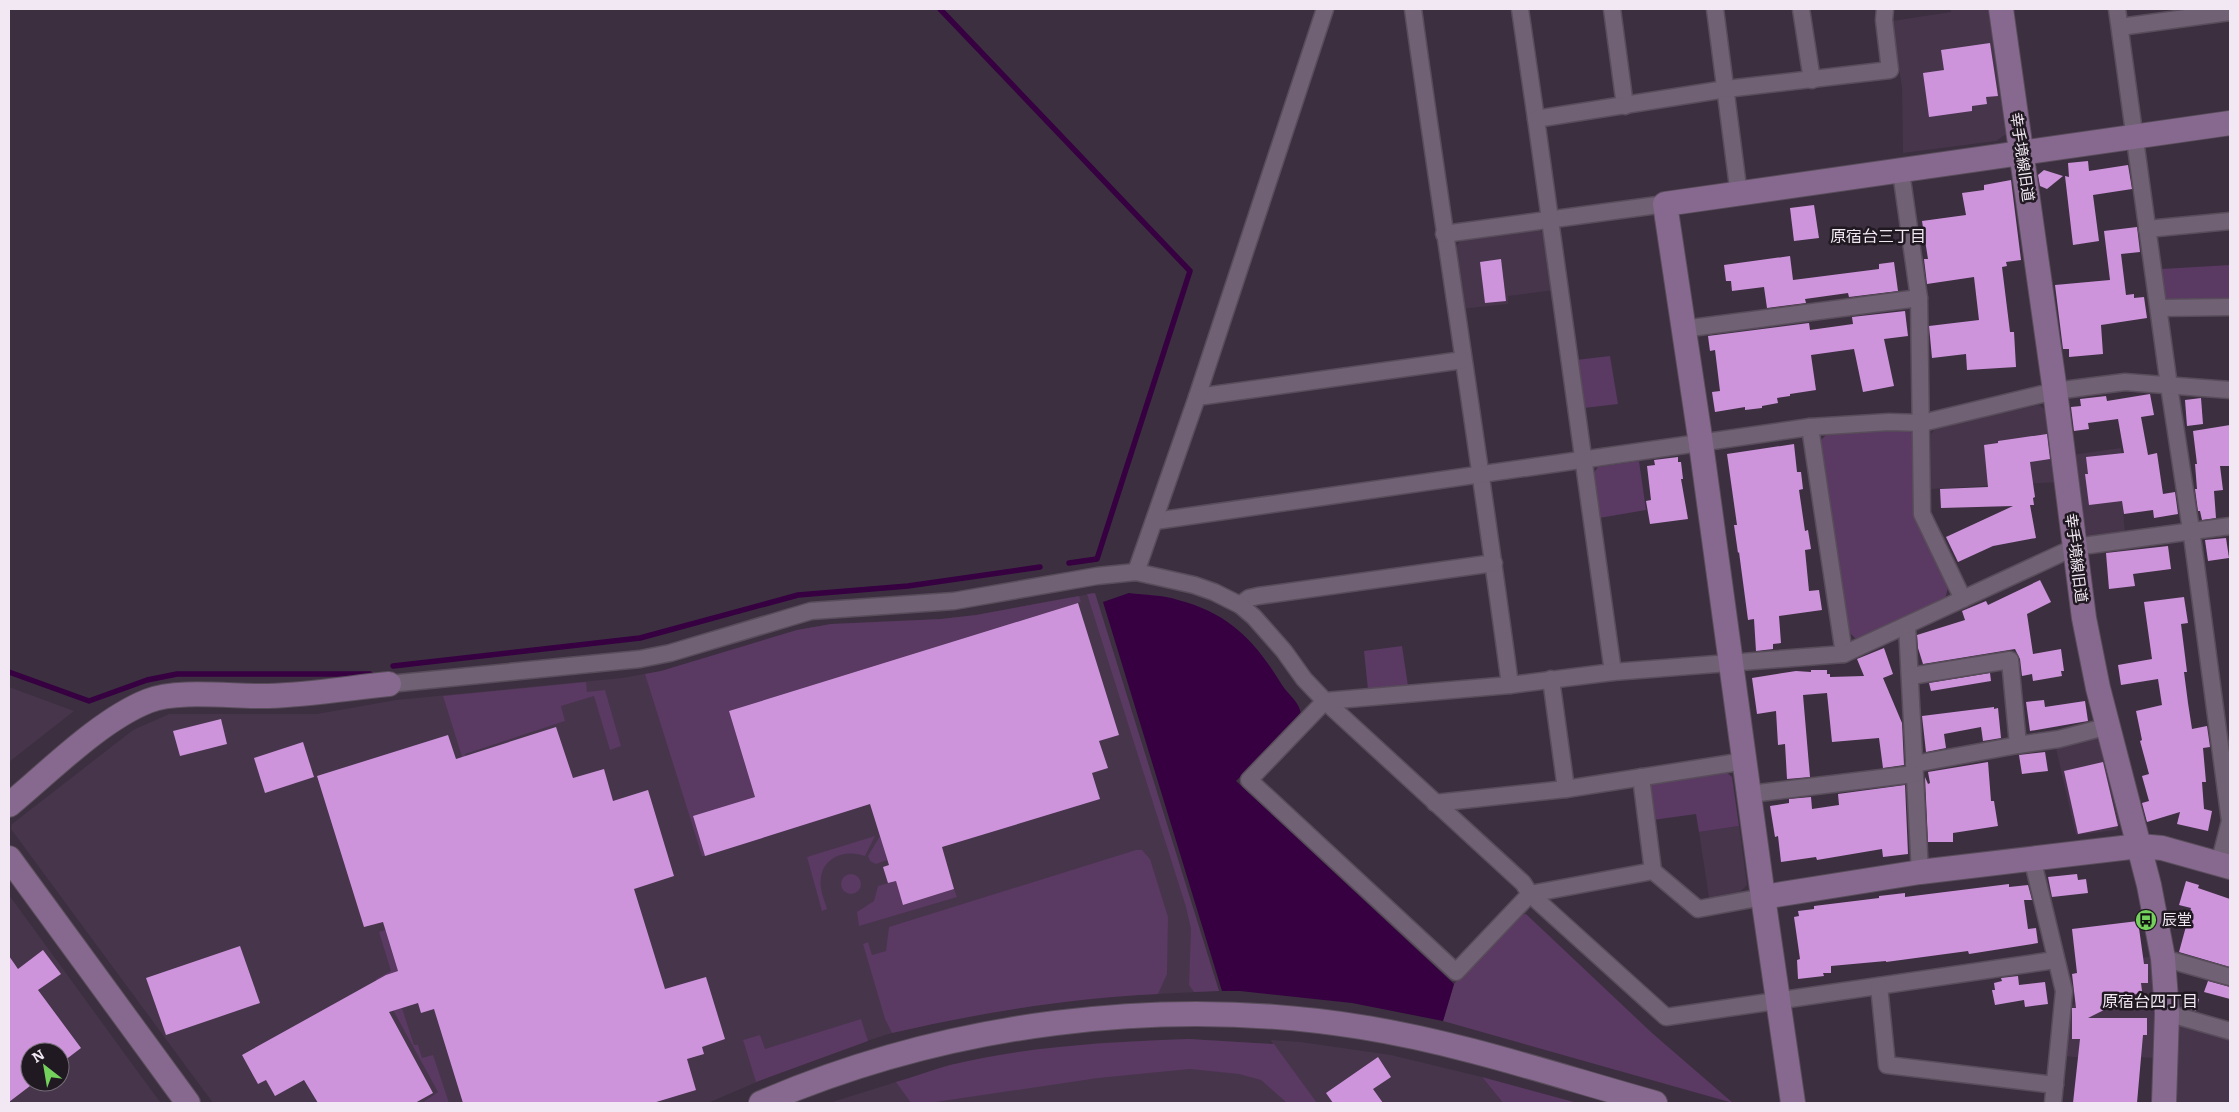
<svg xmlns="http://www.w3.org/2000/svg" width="2239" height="1112" viewBox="0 0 2239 1112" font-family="Literata,'Noto Sans JP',serif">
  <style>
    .built { fill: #47354c; fill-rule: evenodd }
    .green { fill: #5a3962 }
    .water { fill: #360041 }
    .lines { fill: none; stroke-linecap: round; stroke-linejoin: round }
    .stream { stroke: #360041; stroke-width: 5.5 }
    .building { fill: #cd94db }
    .street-casing { stroke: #594d5b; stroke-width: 19 }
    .secondary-casing { stroke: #594d5b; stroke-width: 26 }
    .street { stroke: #706174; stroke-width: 16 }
    .secondary { stroke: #87698f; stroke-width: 24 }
    .labels { text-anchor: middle; stroke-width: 5; stroke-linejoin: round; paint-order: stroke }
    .street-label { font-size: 15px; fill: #f1e8f3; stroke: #201921 }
    .poi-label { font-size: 15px; fill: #f1e8f3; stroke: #201921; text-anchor: start }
    .neighbourhood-label { font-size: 16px; fill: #f1e8f3; stroke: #201921 }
  </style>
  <rect width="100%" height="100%" fill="#3c2f40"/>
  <!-- built -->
  <g class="built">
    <polygon points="1951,9 1991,9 2009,132 1996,141 1903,153 1902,88 1892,21 1951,12"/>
    <polygon points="1539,230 1546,235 1555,290 1508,296 1508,304 1461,309 1454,250 1460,241"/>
    <polygon points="2039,405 2047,411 2059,482 1931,489 1931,434 1937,427"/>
    <polygon points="2121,448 2127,489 2121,490 2125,532 2090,538 2082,534 2071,455"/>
    <polygon points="1095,593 1219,991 1097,997 973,1015 892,1033 851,1046 776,1074 708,1103 213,1103 11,829 12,824 133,730 169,714 317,714 396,700 622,678 661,671 797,630 831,624 941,619 976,615"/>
    <polygon points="9,687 74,711 9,762"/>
    <polygon points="2096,736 2105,742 2124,816 2116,830 2076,835 2055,744"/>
    <polygon points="1739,826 1747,885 1739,893 1709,898 1699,832"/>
    <path d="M9,895L146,1083L161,1103H9ZM30,1052H60V1082H30Z"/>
    <polygon points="2151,957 2155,989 2157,1058 2110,1056 2110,1061 2065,1056 2070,1005 2114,1002 2109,960"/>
    <polygon points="2184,1024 2230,1037 2230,1103 2175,1103 2177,1028"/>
    <polygon points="1189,1039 1273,1044 1271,1040 1301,1042 1391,1055 1482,1077 1503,1103 829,1103 950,1065 995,1056 1098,1043"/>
  </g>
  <!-- green -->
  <g class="green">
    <polygon points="2230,265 2230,302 2171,303 2165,297 2161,269"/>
    <polygon points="1610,356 1618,404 1584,408 1576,360"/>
    <polygon points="1905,427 1914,435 1914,518 1948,588 1945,599 1856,639 1845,628 1817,444 1829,432"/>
    <polygon points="1639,461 1646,510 1599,518 1593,474 1598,467"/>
    <polygon points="1095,593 1219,991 1194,992 1189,985 1191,929 1186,907 1087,594"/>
    <polygon points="1079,596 1081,602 729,711 755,797 693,817 705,856 702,856 645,674 661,671 797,630 831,624 941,619 976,615"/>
    <polygon points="1402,646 1408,686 1368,690 1364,651"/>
    <polygon points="586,682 587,692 605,690 621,746 610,750 594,696 561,706 565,721 465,754 510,895 386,933 398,971 386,975 402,1008 414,1045 418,1045 422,1058 433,1055 449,1103 422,1103 438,1092 376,979 391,971 379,932 504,891 443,696"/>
    <polygon points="1725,771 1732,777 1739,826 1699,832 1696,814 1653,820 1648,787 1652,781"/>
    <path d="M875,836L865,856C847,849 824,856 821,877C819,888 824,899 827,909L822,911L807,857Z"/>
    <polygon points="880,836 887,860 876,864 870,861 868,856"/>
    <path d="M1136,850H1142L1150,859L1168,917L1167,974L1158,994C1068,998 980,1013 892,1033L885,1019L863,944L868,942L872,955L886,951L889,927Z"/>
    <circle cx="851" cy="884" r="10"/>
    <polygon points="896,881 904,905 954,889 957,897 859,926 857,912 874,901 878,886"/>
    <polygon points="1526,914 1652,1033 1733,1103 1443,1021 1454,984 1519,915"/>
    <polygon points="861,1019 868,1041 756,1082 743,1040 760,1035 765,1049"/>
    <path d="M1189,1039L1274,1044L1317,1103H1287L1261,1080L1239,1074L1190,1069L1098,1078L929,1103H911L896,1082C914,1077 932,1070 950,1065C1028,1046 1109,1042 1189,1039Z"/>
    <polygon points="1482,1077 1574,1102 1578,1103 1503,1103"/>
  </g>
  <!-- water -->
  <path class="water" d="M1129,593C1145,595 1163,595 1178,600C1229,613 1256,642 1282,685C1289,696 1299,701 1301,714L1236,781L1454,984L1443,1021L1352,1003L1240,991H1222L1103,602Z"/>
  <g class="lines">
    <!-- stream -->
    <g class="stream">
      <polyline points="940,9 1190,271 1097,559 1069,563"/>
      <polyline points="393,666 640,638 798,595 908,586 1040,567"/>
      <polyline points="9,672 89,701 147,680 177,674 370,674"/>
    </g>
  </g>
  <!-- building -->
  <g class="building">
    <polygon points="1990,43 1998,96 1986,97 1987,104 1972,106 1972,111 1929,117 1923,73 1944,70 1941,50"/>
    <polygon points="2088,161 2089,171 2128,165 2132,189 2093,195 2099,241 2073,245 2065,176 2069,177 2068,163"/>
    <polygon points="2044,170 2063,176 2047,189 2040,186 2038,175"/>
    <polygon points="2011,180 2021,260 2006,262 2007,266 2002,267 2010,332 2014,332 2016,367 1967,370 1966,354 1932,358 1929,326 1979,320 1974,277 1927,284 1924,259 1928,259 1922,221 1966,215 1962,193 1984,190 1984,185"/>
    <polygon points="1814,205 1819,238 1794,241 1790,208"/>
    <polygon points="2137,227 2140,252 2121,254 2126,295 2134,294 2134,298 2144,297 2147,318 2101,325 2103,354 2069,357 2069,349 2063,349 2055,285 2110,280 2104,231"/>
    <polygon points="1790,256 1793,280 1879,269 1879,264 1894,262 1898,291 1849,297 1848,293 1805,299 1806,303 1767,308 1764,287 1732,291 1731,281 1726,281 1724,265"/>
    <polygon points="1501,259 1506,301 1485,303 1480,262"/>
    <polygon points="1905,311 1908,336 1884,339 1894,386 1863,392 1854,349 1811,355 1816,390 1790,394 1790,396 1777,398 1778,403 1762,406 1762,408 1745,410 1745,407 1715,412 1712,392 1720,391 1715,350 1710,351 1708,336 1809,323 1810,330 1853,324 1852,317"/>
    <polygon points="2150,394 2154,415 2141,417 2148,455 2157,453 2163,494 2175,492 2178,514 2154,518 2153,510 2124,514 2122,501 2089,505 2085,474 2088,474 2086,457 2124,453 2118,419 2088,423 2089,429 2074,431 2071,407 2081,406 2080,399 2106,396 2107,401"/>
    <polygon points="2201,398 2203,424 2187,426 2185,400"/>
    <polygon points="2230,425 2230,466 2220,466 2223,490 2214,491 2216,518 2202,520 2200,511 2198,511 2195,489 2197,489 2195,464 2197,464 2193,431"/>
    <polygon points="2047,434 2050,459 2030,462 2035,497 2033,498 2034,505 2030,505 2036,538 1993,546 1958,562 1946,537 2013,506 1941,508 1940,489 1988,487 1984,445 1998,443 1998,441"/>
    <polygon points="1794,444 1797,472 1801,472 1803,489 1799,490 1805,531 1808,530 1811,549 1805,550 1809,591 1819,590 1822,610 1779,616 1781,643 1773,644 1773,649 1756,651 1754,619 1748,620 1739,552 1738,553 1734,525 1737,525 1727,454"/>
    <polygon points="1678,457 1678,462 1681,462 1683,479 1681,479 1688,519 1650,524 1646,501 1651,500 1647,466 1655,465 1654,460"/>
    <polygon points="2226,538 2229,558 2208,561 2205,540"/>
    <polygon points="2168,546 2171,569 2133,574 2135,586 2109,589 2106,553"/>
    <polygon points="2040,580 2051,602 2027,614 2033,654 2061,649 2064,671 2061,671 2062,676 2033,681 2032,674 2022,676 2020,659 2015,649 1923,664 1918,648 1917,635 1965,620 1962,611 1986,601 1988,605"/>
    <polygon points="2184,597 2188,623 2181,624 2187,672 2184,672 2188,703 2192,729 2207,726 2210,747 2203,748 2206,782 2202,782 2204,809 2212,811 2208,831 2177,824 2180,812 2147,822 2142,803 2149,801 2142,776 2149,774 2140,741 2142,740 2136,711 2162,705 2158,679 2121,685 2118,665 2152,659 2144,602"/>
    <polygon points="1078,603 1119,735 1099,741 1108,768 1092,773 1100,799 942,847 954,889 903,905 896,881 888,883 883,867 889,865 870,804 705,856 693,816 755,797 729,711"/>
    <polygon points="1884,648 1893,674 1883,678 1902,723 1904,765 1883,768 1879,738 1832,742 1827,693 1803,695 1810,777 1787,779 1785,744 1778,745 1776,711 1757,714 1752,678 1796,671 1811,672 1811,670 1827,670 1827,674 1830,674 1830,677 1864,676 1857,659"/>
    <polygon points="1990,673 1991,681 1931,691 1929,683"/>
    <polygon points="2044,700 2045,707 2085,701 2088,721 2030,731 2026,702"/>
    <polygon points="1994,707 1994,709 1998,708 2001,738 1983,741 1981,727 1944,734 1946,748 1926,752 1922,716"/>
    <polygon points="221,719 227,744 180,756 173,731"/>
    <polygon points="556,727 573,778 604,769 613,801 648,790 674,876 634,889 665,989 706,977 725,1039 702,1047 704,1054 687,1059 696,1090 653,1103 463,1103 434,1009 421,1013 418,1003 389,1012 433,1093 415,1103 318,1103 304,1080 275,1096 266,1080 258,1084 242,1055 386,975 398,971 383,922 364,927 317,776 448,735 456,759"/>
    <polygon points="303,742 314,777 265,793 254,758"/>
    <polygon points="2045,752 2048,771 2022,774 2019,755"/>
    <polygon points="1988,762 1991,801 1994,801 1998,826 1953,833 1953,842 1928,842 1925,777 1928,784 1930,783 1928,772"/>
    <polygon points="2103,762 2118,826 2078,834 2064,771"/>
    <polygon points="1905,785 1908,854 1883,857 1882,849 1817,860 1816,857 1781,862 1778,836 1775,837 1770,806 1789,803 1789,799 1811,797 1812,809 1839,805 1838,794"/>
    <polygon points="2077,874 2078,880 2086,879 2088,893 2052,897 2048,877"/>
    <polygon points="2186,881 2199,885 2198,888 2230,899 2230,967 2179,952 2191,908 2179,905"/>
    <polygon points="2009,884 2009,887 2028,885 2032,900 2024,900 2028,929 2036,928 2038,943 1969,954 1968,951 1886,962 1886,961 1831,966 1831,973 1823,973 1824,976 1798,979 1797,960 1800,959 1794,917 1799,916 1798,911 1814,909 1814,906 1879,898 1879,896 1905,893 1905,897"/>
    <polygon points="2138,921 2144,964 2148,964 2148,983 2141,983 2142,991 2088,1018 2147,1018 2147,1035 2143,1035 2137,1103 2073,1103 2080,1039 2072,1039 2072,1008 2076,1008 2072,974 2077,973 2072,929"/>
    <polygon points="240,946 260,1003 166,1035 146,978"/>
    <polygon points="43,950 61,974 38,990 81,1048 60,1064 60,1052 30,1052 30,1086 9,1102 9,956 18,969"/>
    <polygon points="2018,976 2019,985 2045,982 2048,1004 2025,1007 2024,1000 1995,1005 1992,990 1995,990 1994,983 2002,981 2001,978"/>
    <polygon points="2208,981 2230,987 2230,999 2204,992"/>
    <polygon points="2185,995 2199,999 2196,1011 2183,1007"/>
    <polygon points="1378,1057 1391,1077 1373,1089 1383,1103 1333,1103 1326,1093"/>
  </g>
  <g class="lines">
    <!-- street casing -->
    <g class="street-casing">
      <g id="street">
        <path d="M1413,9C1444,234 1480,459 1510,685"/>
        <polyline points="1520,9 1536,119"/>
        <polyline points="1612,9 1625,106"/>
        <polyline points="1715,9 1739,195"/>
        <polyline points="1801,9 1812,80"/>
        <polyline points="2117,9 2169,386 2193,543 2230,821 2219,864"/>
        <polyline points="2120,27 2230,12"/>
        <polyline points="1901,172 1919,298 1922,514 1963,599"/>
        <polyline points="2147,229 2230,221"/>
        <polyline points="1444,234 1665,204"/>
        <polyline points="2159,308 2230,307"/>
        <polyline points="1683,329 1919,298"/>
        <polyline points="1197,397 1463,360"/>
        <polyline points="1810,427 1844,654"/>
        <polyline points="1155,521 1810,427 1889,422 1922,423 2055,391 2125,382 2230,390"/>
        <polyline points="1136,572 1197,397 1325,9"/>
        <polyline points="1240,605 1249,598 1258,596 1494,563"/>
        <polyline points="1907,626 1920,872"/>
        <polyline points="1613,672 1536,119 1726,89 1890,70 1884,20 1885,9"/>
        <polyline points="1911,676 2010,660 2018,745 2059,739 2109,726"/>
        <polyline points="1551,679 1566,789"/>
        <polyline points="389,684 640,659 670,653 811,611 954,601 1097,576 1136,572 1194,585 1214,592 1240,605 1254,617 1284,651 1304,679 1325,701 1523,883 1530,894 1666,1017 2055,960"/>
        <polyline points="1914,764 2018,745"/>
        <polyline points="1641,777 1653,871"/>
        <polyline points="1750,794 1914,774"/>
        <polyline points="1435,803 1566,789 1745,761"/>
        <polyline points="2032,858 2064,991 2053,1103"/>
        <polyline points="1763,897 1698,909 1653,871 1530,894 1456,972 1249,780 1325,701 1510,685 1613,672 1844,654 2075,547 2230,526"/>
        <polyline points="2163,958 2230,977"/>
        <polyline points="1879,986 1887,1065 2055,1085"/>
        <polyline points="2167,1013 2230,1031"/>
      </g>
    </g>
    <!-- secondary casing -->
    <g class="secondary-casing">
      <g id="secondary">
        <polyline points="2001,9 2055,391 2084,618 2098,688 2149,885 2163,958 2167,1013 2164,1103"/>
        <path d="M9,805C49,772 100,720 148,701C178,689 234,697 268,696C308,695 349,688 389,684"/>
        <polyline points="9,858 188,1103"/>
        <polyline points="1763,897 1920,872 2139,846 2162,848 2230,867"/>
        <path d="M761,1103C946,1023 1162,995 1361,1027C1461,1043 1558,1076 1655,1103"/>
        <polyline points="1793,1103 1763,897 1701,444 1665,204 2230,123"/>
      </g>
    </g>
    <!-- street -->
    <use href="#street" class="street"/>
    <!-- secondary -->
    <use href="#secondary" class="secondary"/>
  </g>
  <!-- icons -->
  <defs>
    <g id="bus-disc" transform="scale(1.125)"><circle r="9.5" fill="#74d25c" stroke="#201921"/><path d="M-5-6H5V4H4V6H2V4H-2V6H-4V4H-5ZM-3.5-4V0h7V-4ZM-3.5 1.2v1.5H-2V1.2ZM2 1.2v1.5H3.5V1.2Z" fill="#111"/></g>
  </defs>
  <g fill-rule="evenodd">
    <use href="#bus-disc" x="2146" y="920"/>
  </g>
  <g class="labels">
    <!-- street labels -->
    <g class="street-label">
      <text transform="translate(2022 157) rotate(82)" y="5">幸手境線旧道</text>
      <text transform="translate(2076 558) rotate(83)" y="5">幸手境線旧道</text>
    </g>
    <!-- poi labels -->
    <g class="poi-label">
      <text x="2162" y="925">辰堂</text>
    </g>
    <!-- neighbourhood labels -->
    <g class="neighbourhood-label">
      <text x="1878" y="242">原宿台三丁目</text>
      <text x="2150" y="1007">原宿台四丁目</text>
    </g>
  </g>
  <!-- border -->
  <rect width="2239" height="1112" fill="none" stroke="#f1e8f3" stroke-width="20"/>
  <!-- north arrow -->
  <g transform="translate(45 1067) rotate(329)"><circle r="24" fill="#201921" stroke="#746c75"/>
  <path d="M0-4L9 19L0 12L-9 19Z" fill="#74d25c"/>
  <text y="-8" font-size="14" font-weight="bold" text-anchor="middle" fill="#f1e8f3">N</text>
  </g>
</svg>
